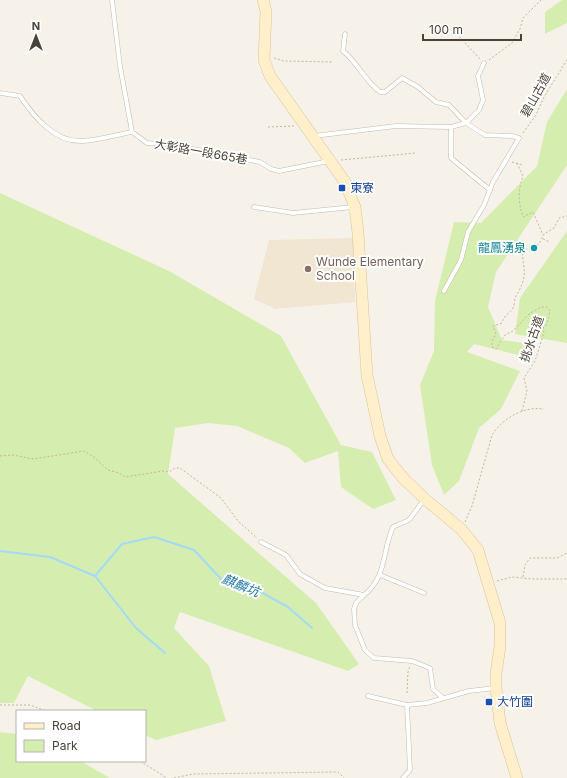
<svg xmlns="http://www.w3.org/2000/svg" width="567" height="778" viewBox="0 0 567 778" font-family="Inter,'Noto Sans TC',sans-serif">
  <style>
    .education { fill: #f0e6d2 }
    .green { fill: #d5eeaf }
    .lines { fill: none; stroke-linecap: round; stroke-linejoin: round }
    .stream { stroke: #a2daf7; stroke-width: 2 }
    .lane-casing { stroke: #c3b9ab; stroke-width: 5 }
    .secondary-casing { stroke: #dac496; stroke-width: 12 }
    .path { stroke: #c6b49b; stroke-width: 1; stroke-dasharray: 2 2; stroke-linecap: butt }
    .lane { stroke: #fff; stroke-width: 4 }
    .secondary { stroke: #ffefcb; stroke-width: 11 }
    .transit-dot { fill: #1a4fb4; stroke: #fff; stroke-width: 1.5 }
    .culture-dot { fill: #0f9aa8; stroke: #fff; stroke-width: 1.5 }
    .education-dot { fill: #8d6e63; stroke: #fff; stroke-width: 1.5 }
    .labels { text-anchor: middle; stroke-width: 4; stroke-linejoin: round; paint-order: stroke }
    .street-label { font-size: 12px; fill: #4b4237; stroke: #fff }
    .transit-label { font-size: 12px; fill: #164399; stroke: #fff; text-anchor: start }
    .culture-label { font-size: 12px; fill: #0d838f; stroke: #fff; text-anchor: end }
    .education-label { font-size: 12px; fill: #785e54; stroke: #fff; text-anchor: start }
    .water-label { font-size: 13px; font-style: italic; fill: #2178a7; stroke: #fff }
  </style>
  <rect width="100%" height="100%" fill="#f6f2ea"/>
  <!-- education -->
  <polygon class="education" points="353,238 355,302 275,309 254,299 269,240"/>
  <!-- green -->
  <g class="green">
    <polygon points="562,0 567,0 567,23 545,34 545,12"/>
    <polygon points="567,89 567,165 496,272 488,307 502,340 530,344 530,358 474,344 467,352 520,371 501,409 479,428 459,481 444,495 432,465 420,385 434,351 435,301 454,222 481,223 537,166 547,122"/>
    <polygon points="0,193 169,271 281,336 341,445 372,452 396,500 373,509 341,487 338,451 305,463 289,448 237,426 208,423 175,428 168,474 316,603 359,664 348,671 180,612 174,628 209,666 226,721 156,740 145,735 145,711 97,711 28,676 14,703 0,703"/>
    <polygon points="567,231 567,343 515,334 520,298"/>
    <polygon points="0,732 17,734 17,761 80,761 110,778 0,778"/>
  </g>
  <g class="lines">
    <!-- stream -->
    <g class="stream">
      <polyline points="0,551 50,557 95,576 122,544 154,537 194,550 222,580 257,590 288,607 312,628"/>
      <polyline points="95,576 136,628 165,653"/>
    </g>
    <!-- lane casing -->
    <g class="lane-casing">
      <g id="lane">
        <polyline points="112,0 120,66 132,132 147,143 172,145 260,162 271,169 279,171 329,161"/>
        <path d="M345,34L343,51C358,63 365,81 380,92H385L402,78L418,87L436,102L449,105L466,123L479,110L483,100L478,76L484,63"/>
        <path d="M0,93L20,96C34,117 55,143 83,141C99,140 116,135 132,132"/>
        <polyline points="451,127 451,158 490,190"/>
        <polyline points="314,136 396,126 451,127 466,123 485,135 512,136 519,138 493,182 484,205 468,232 461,260 444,291"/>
        <polyline points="254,207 293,213 353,207"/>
        <path d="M261,542L286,555L300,574L325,588L364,595C387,577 382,551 393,527L409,520L424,500"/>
        <polyline points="380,575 424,593"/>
        <polyline points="364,595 356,603 354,609 355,625 365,650 374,658 412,661 430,668 433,689 443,698"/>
        <polyline points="368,696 407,705 427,703 469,691 495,688"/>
        <polyline points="403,778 410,770 407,705"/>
      </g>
    </g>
    <!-- secondary casing -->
    <g class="secondary-casing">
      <polyline id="secondary" points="263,0 266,11 264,60 270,76 345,182 355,207 358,233 367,375 380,436 388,459 403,478 425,499 461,529 478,550 500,623 500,646 496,674 496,688 500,723 517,778"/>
    </g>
    <!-- path -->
    <g class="path">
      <polyline points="454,31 480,59"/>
      <polyline points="274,58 284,61 333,62"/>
      <polyline points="489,60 512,43 520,29 523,18 541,0"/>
      <polyline points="268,127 295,126"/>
      <polyline points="523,133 536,115 544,97 567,60"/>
      <polyline points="341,160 416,153"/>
      <polyline points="512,162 523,165"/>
      <path d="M517,163L523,176C518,191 518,202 523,217L533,212L543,235"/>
      <polyline points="543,239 550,242"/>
      <path d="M522,411L527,391L524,378L535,361L544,333L543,328L547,324L550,311L547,307H541L529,314L513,331L505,335L496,349L492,347V341L496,334L493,326L502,323C504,315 509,314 513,308C515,305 514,299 516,296C528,276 524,272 522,251L539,244L544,234L554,228L559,218L567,216"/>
      <polyline points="0,456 13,455 33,459 84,451 94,457 108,470 119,473 125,477 163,471 169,472 175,468 180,468 221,498 238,521 257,538"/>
      <path d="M465,522L472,506L492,435C503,418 524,406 544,409"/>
      <polyline points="523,577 525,565 530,558 557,558 567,553"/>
      <polyline points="497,581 512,577 532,579 567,579"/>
      <polyline points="407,693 408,672 410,666"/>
      <polyline points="0,705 30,705 46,711"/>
      <polyline points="140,761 167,778"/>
      <polyline points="174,778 193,774 338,772 344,778"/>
    </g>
    <!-- lane -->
    <use href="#lane" class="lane"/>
    <!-- secondary -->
    <use href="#secondary" class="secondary"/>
  </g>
  <!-- markers -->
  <g class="transit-dot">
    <rect x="338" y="184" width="8" height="8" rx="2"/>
    <rect x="485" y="698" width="8" height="8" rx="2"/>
  </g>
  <circle class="culture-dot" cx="534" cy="248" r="4"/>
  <circle class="education-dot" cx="308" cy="269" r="4"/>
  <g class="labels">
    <!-- street labels -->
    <g class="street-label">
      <text transform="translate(536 95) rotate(-61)" y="4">碧山古道</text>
      <text transform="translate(201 152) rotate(10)" y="4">大彰路一段665巷</text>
      <text transform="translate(532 339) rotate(-71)" y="4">挑水古道</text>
    </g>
    <!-- transit labels -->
    <g class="transit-label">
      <text x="350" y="192">東寮</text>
      <text x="497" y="706">大竹圍</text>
    </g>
    <!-- culture labels -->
    <g class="culture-label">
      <text x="526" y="252">龍鳳湧泉</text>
    </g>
    <!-- education labels -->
    <g class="education-label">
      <text x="316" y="266">Wunde Elementary<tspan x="316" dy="14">School</tspan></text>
    </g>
    <!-- water labels -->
    <g class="water-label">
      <text transform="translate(241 585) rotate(22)" y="5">麒麟坑</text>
    </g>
  </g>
  <!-- legend -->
  <rect x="16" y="710" width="130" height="52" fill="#ffffff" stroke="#b7b3af"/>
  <rect x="24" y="723" width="20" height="6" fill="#ffefcb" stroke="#b7b3af"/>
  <text x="52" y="730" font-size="12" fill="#4b4237">Road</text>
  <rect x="24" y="740" width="20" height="12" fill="#d5eeaf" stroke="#b7b3af"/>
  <text x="52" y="750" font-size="12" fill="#4b4237">Park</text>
  <!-- north arrow -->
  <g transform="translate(36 36)" stroke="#ffffff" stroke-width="3" paint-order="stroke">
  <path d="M0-3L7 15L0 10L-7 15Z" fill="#4b4237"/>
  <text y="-6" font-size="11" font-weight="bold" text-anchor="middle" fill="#4b4237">N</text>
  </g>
  <!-- scale -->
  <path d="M423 34v6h98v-6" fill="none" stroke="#4b4237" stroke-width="2"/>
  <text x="429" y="34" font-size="12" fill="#4b4237" stroke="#ffffff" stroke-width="3" paint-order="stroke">100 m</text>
</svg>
